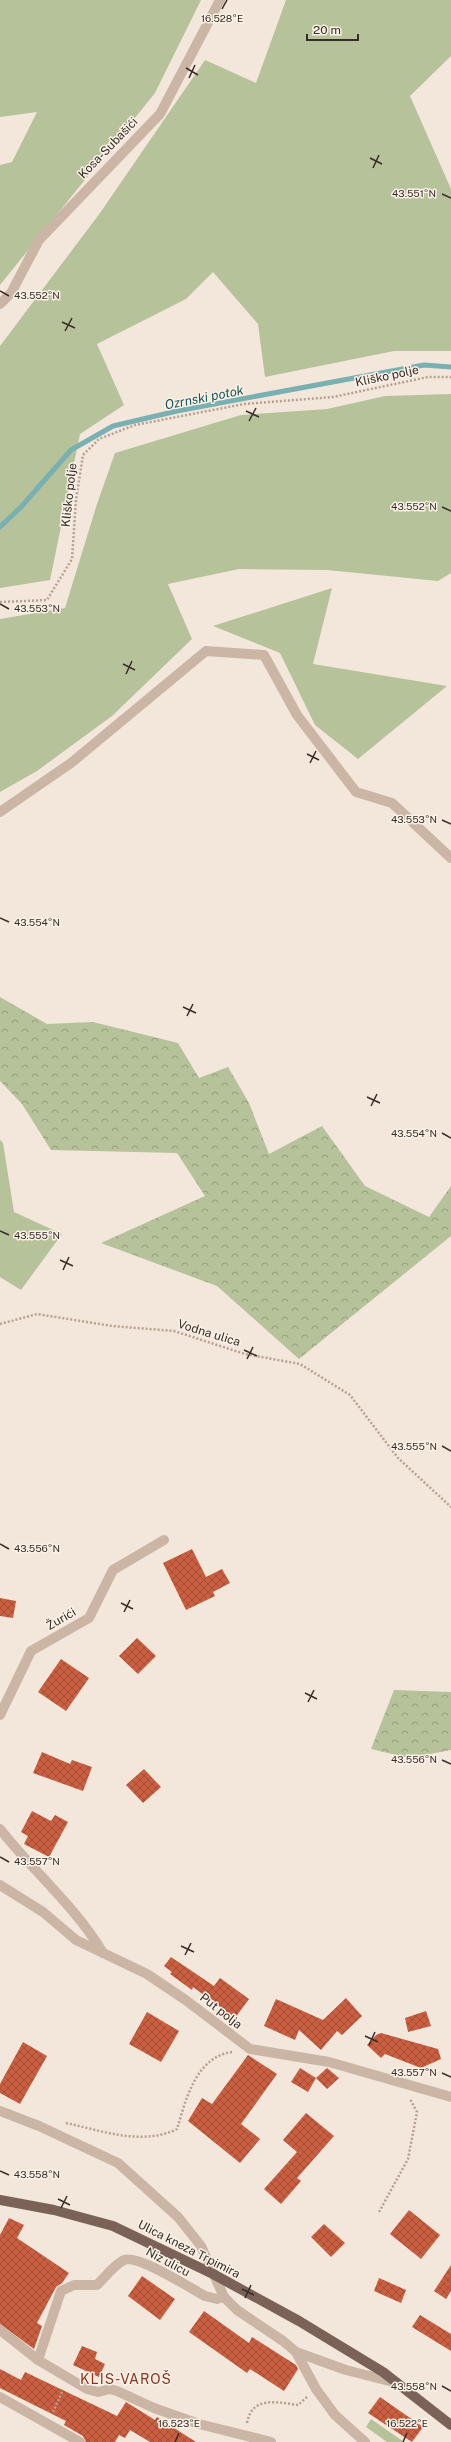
<svg xmlns="http://www.w3.org/2000/svg" width="451" height="2442" viewBox="0 0 451 2442" font-family="'Public Sans',sans-serif">
  <style>
    .green { fill: #b6c29a }
    .forest { fill: url(#forest-crowns) }
    .lines { fill: none; stroke-linecap: round; stroke-linejoin: round }
    .stream { stroke: #79b0b1; stroke-width: 5 }
    .building { fill: url(#building-cross-hatch) }
    .path { stroke: #b7a090; stroke-width: 2.5; stroke-dasharray: 2 2; stroke-linecap: butt }
    .minor { stroke: #cbb6a6; stroke-width: 10 }
    .major { stroke: #7a6258; stroke-width: 10 }
    .ticks { fill: none; stroke: #372c27; stroke-width: 1.5 }
    .labels { text-anchor: middle; stroke-width: 3; stroke-linejoin: round; paint-order: stroke }
    .street-label { font-size: 12px; fill: #372c27; stroke: #faf1e7 }
    .water-label { font-size: 13px; font-style: italic; fill: #1b585a; stroke: #faf1e7 }
    .quarter-label { font-size: 14px; letter-spacing: 1px; fill: #89341d; stroke: #faf1e7 }
    .ticks-label { font-size: 10px; text-anchor: middle; fill: #372c27; stroke: #faf1e7; stroke-width: 3; stroke-linejoin: round; paint-order: stroke }
  </style>
  <defs>
    <pattern id="forest-crowns" width="20" height="18" patternUnits="userSpaceOnUse"><rect width="20" height="18" fill="#b6c29a"/><path d="M2 6a3 3 0 1 1 6 0M12 15a3 3 0 1 1 6 0" fill="none" stroke="#959e7e"/></pattern>
    <pattern id="building-cross-hatch" width="8" height="8" patternUnits="userSpaceOnUse"><rect width="8" height="8" fill="#ca5e41"/><path d="M0 0l8 8M0 8l8-8" fill="none" stroke="#a54e36"/></pattern>
  </defs>
  <rect width="100%" height="100%" fill="#f3e7db"/>
  <!-- green -->
  <g class="green">
    <polygon points="0,0 201,0 155,93 0,285 0,165 12,162 37,112 0,117"/>
    <polygon points="286,0 451,0 451,56 410,96 451,189 451,351 394,351 265,377 258,324 213,272 186,299 97,344 124,405 80,434 50,580 0,588 0,346 100,213 205,60 256,83"/>
    <polygon points="451,394 451,573 438,581 327,570 239,569 168,584 192,639 112,716 37,771 0,792 0,619 65,608 97,504 115,453 241,415 327,409 385,396"/>
    <polygon points="332,588 313,664 447,686 358,759 315,725 280,653 213,626"/>
    <polygon points="0,1140 3,1143 14,1212 62,1234 21,1290 0,1277"/>
    <polygon points="371,2419 404,2442 387,2442 366,2427"/>
  </g>
  <!-- forest -->
  <g class="forest">
    <polygon points="0,997 47,1024 93,1022 178,1043 199,1078 228,1067 249,1103 269,1154 322,1126 365,1186 429,1217 451,1186 451,1236 299,1359 217,1286 101,1243 205,1196 177,1153 51,1150 22,1104 0,1081"/>
    <polygon points="394,1690 451,1692 451,1750 409,1758 371,1749"/>
  </g>
  <g class="lines">
    <!-- stream -->
    <polyline class="stream" points="0,527 21,507 71,450 113,426 177,411 424,365 451,367"/>
  </g>
  <!-- building -->
  <g class="building">
    <polygon points="192,1549 206,1577 222,1569 230,1583 213,1592 215,1596 186,1610 163,1563"/>
    <polygon points="0,1598 16,1601 13,1618 0,1616"/>
    <polygon points="137,1638 156,1656 138,1674 119,1656"/>
    <polygon points="61,1659 89,1678 66,1711 38,1692"/>
    <polygon points="42,1752 70,1764 72,1760 92,1767 83,1791 33,1773"/>
    <polygon points="144,1769 161,1787 143,1803 126,1785"/>
    <polygon points="32,1811 51,1821 55,1815 68,1822 49,1857 24,1844 28,1836 21,1832"/>
    <polygon points="171,1957 214,1986 220,1978 249,1999 235,2018 193,1987 192,1990 170,1974 172,1972 164,1966"/>
    <polygon points="346,1998 362,2016 342,2035 337,2031 321,2050 299,2030 295,2040 264,2026 276,1999 323,2020"/>
    <polygon points="426,2011 431,2026 408,2032 405,2018"/>
    <polygon points="147,2012 179,2031 161,2062 129,2044"/>
    <polygon points="381,2033 438,2049 441,2059 421,2068 385,2054 381,2058 367,2045 376,2035"/>
    <polygon points="23,2042 47,2056 20,2104 0,2093 0,2084"/>
    <polygon points="248,2055 277,2074 241,2124 260,2139 240,2163 188,2121 202,2098 212,2104"/>
    <polygon points="300,2068 316,2078 308,2092 291,2082"/>
    <polygon points="327,2068 339,2078 327,2089 316,2078"/>
    <polygon points="306,2113 334,2136 297,2178 301,2181 281,2204 264,2189 297,2152 283,2140"/>
    <polygon points="409,2210 440,2235 421,2259 390,2234"/>
    <polygon points="9,2218 24,2225 17,2238 69,2273 62,2283 56,2287 37,2323 42,2326 34,2349 0,2324 0,2235"/>
    <polygon points="324,2224 345,2243 331,2257 311,2237"/>
    <polygon points="451,2265 451,2291 446,2299 434,2291"/>
    <polygon points="142,2276 175,2299 160,2320 128,2296"/>
    <polygon points="379,2278 406,2290 401,2303 374,2291"/>
    <polygon points="204,2311 249,2343 252,2337 296,2365 298,2369 284,2391 250,2369 247,2373 189,2332"/>
    <polygon points="420,2315 451,2334 451,2351 412,2327"/>
    <polygon points="82,2346 97,2352 95,2359 105,2364 99,2377 73,2365"/>
    <polygon points="0,2369 21,2380 25,2372 117,2416 126,2402 155,2420 157,2417 196,2442 150,2442 130,2430 125,2438 119,2435 115,2442 86,2442 83,2436 64,2425 66,2421 0,2388"/>
    <polygon points="380,2397 423,2427 412,2442 368,2413"/>
  </g>
  <g class="lines">
    <!-- path -->
    <g class="path">
      <polyline points="0,602 47,600 72,559 76,500 83,455 99,439 135,425 244,404 333,397 428,377 451,377"/>
      <polyline points="0,1324 37,1314 112,1326 174,1331 245,1354 300,1364 350,1395 398,1458 451,1507"/>
      <path d="M66,2123C103,2131 142,2146 177,2129C186,2099 196,2057 232,2052"/>
      <polyline points="379,2212 408,2159 417,2112 410,2099"/>
      <polyline points="53,2412 63,2390"/>
      <path d="M247,2423C252,2396 276,2402 298,2405L307,2397"/>
    </g>
    <!-- minor -->
    <g class="minor">
      <polyline points="0,304 11,293 39,240 160,114 220,0"/>
      <polyline points="0,812 71,763 206,651 264,655 297,715 356,792 392,803 451,858"/>
      <polyline points="0,1715 31,1651 89,1618 113,1570 164,1540"/>
      <path d="M0,1829C33,1871 76,1907 103,1953"/>
      <polyline points="0,1885 43,1912 76,1940 147,1974 187,2001 250,2049 329,2062 451,2097"/>
      <polyline points="0,2111 39,2126 118,2163 178,2217 201,2246 224,2297 237,2310 283,2341 296,2352 316,2389 335,2415 365,2442"/>
      <polyline points="0,2330 38,2360 87,2389 98,2392 110,2389 117,2391 154,2408 199,2424 271,2442"/>
      <polyline points="296,2352 346,2370 397,2383"/>
      <path d="M38,2360L61,2291L74,2285H97C105,2277 114,2265 124,2260C138,2254 190,2288 205,2296L217,2299L224,2297"/>
      <polyline points="0,2397 80,2442"/>
    </g>
    <!-- major -->
    <polyline class="major" points="0,2200 54,2210 113,2226 213,2274 299,2321 383,2372 451,2425"/>
  </g>
  <!-- ticks -->
  <path class="ticks" d="M222,9L227,0M186,68L198,75M189,78L195,65M370,158L382,164M373,168L379,155M442,194L451,198M0,291L9,296M62,322L75,328M65,331L72,318M246,411L259,417M249,421L256,408M442,507L451,511M0,604L9,609M123,664L135,670M126,674L132,661M307,754L319,760M310,763L316,751M442,820L451,824M0,918L9,922M183,1007L196,1013M187,1016L193,1004M367,1097L380,1103M371,1106L377,1094M442,1133L451,1138M0,1231L9,1235M60,1260L73,1266M63,1270L69,1257M244,1350L257,1356M247,1359L253,1347M442,1446L451,1451M0,1544L9,1549M121,1603L133,1609M124,1612L130,1600M305,1693L317,1699M308,1702L314,1690M442,1760L451,1764M0,1857L9,1862M181,1946L194,1952M185,1955L191,1943M365,2036L378,2042M369,2045L375,2032M442,2073L451,2077M0,2171L9,2175M58,2199L70,2205M61,2208L67,2196M242,2289L254,2295M245,2298L251,2285M442,2386L451,2391M175,2442L179,2433M403,2442L407,2433"/>
  <g class="labels">
    <!-- street labels -->
    <g class="street-label">
      <text transform="translate(108 148) rotate(-46)" y="4">Kosa-Subašići</text>
      <text transform="translate(387 376) rotate(-12)" y="4">Kliško polje</text>
      <text transform="translate(69 495) rotate(-84)" y="4">Kliško polje</text>
      <text transform="translate(209 1333) rotate(17)" y="4">Vodna ulica</text>
      <text transform="translate(61 1619) rotate(-30)" y="4">Žurići</text>
      <text transform="translate(221 2011) rotate(38)" y="4">Put polja</text>
      <text transform="translate(189 2249) rotate(27)" y="4">Ulica kneza Trpimira</text>
      <text transform="translate(168 2262) rotate(28)" y="4">Niz ulicu</text>
    </g>
    <!-- water labels -->
    <g class="water-label">
      <text transform="translate(204 397) rotate(-11)" y="5">Ozrnski potok</text>
    </g>
    <!-- quarter labels -->
    <g class="quarter-label">
      <text x="126" y="2384">KLIS-VAROŠ</text>
    </g>
  </g>
  <g class="ticks-label">
    <text x="222" y="22">16.528°E</text>
    <text x="414" y="197">43.551°N</text>
    <text x="37" y="299">43.552°N</text>
    <text x="414" y="510">43.552°N</text>
    <text x="37" y="612">43.553°N</text>
    <text x="414" y="823">43.553°N</text>
    <text x="37" y="926">43.554°N</text>
    <text x="414" y="1137">43.554°N</text>
    <text x="37" y="1239">43.555°N</text>
    <text x="414" y="1450">43.555°N</text>
    <text x="37" y="1552">43.556°N</text>
    <text x="414" y="1763">43.556°N</text>
    <text x="37" y="1865">43.557°N</text>
    <text x="414" y="2076">43.557°N</text>
    <text x="37" y="2178">43.558°N</text>
    <text x="414" y="2390">43.558°N</text>
    <text x="407" y="2427">16.522°E</text>
    <text x="179" y="2427">16.523°E</text>
  </g>
  <!-- scale -->
  <path d="M307 34v6h51v-6" fill="none" stroke="#372c27" stroke-width="2"/>
  <text x="313" y="34" font-size="12" fill="#372c27" stroke="#faf1e7" stroke-width="3" paint-order="stroke">20 m</text>
</svg>
